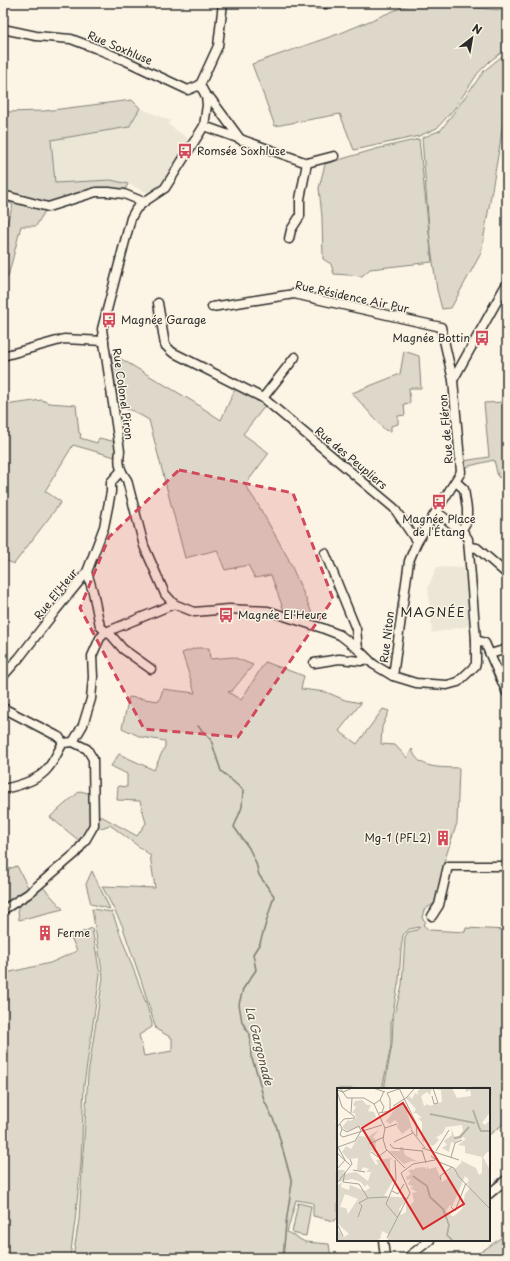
<svg xmlns="http://www.w3.org/2000/svg" width="510" height="1261" viewBox="0 0 510 1261" font-family="'Playpen Sans',sans-serif">
  <style>
    .built { fill: #ece6d7 }
    .green { fill: #ded8ca; stroke: #84827a }
    .lines { fill: none; stroke-linecap: round; stroke-linejoin: round }
    .stream { stroke: #7d7b74; stroke-width: 1.5 }
    .minor-casing { stroke: #2b2b2b; stroke-width: 11 }
    .minor { stroke: #fcf5e5; stroke-width: 8 }
    .marked { fill: #d1495b; fill-opacity: 0.2; stroke: #d1495b; stroke-width: 3; stroke-dasharray: 8 5; stroke-linejoin: round }
    .labels { text-anchor: middle; stroke-width: 3; stroke-linejoin: round; paint-order: stroke }
    .street-label { font-size: 11px; fill: #2b2b2b; stroke: #fcf5e5 }
    .poi-label { font-size: 11px; fill: #2b2b2b; stroke: #fcf5e5; text-anchor: start }
    .water-label { font-size: 12px; font-style: italic; fill: #545350; stroke: #fcf5e5 }
    .quarter-label { font-size: 13px; letter-spacing: 1px; fill: #2b2b2b; stroke: #fcf5e5 }
    .inset-river { fill: none; stroke: #b4b0a5; stroke-width: 2 }
    .inset-road { fill: none; stroke: #a8a49b; stroke-width: 1 }
    .view { fill: #d62828; fill-opacity: 0.15; stroke: #d62828; stroke-width: 2 }
    .inset-edge { fill: none; stroke: #2b2b2b; stroke-width: 2 }
  </style>
  <rect width="100%" height="100%" fill="#fcf5e5"/>
  <filter id="ink" filterUnits="userSpaceOnUse"><feTurbulence type="fractalNoise" baseFrequency=".025" numOctaves="2"/><feDisplacementMap in="SourceGraphic" scale="8" xChannelSelector="R" yChannelSelector="G"/><feConvolveMatrix kernelMatrix="1 2 1 2 8 2 1 2 1" color-interpolation-filters="sRGB"/></filter>
  <g filter="url(#ink)">
    <!-- built -->
    <g class="built">
      <polygon points="140,108 171,121 168,124 190,140 167,182 150,194 128,184 111,180 55,183 51,140 129,127"/>
      <polygon points="437,567 464,568 464,571 473,625 432,633 428,587"/>
    </g>
    <!-- green -->
    <g class="green">
      <polygon points="412,3 502,10 507,16 507,49 491,60 478,73 454,109 437,128 419,136 354,150 340,114 275,126 252,64 341,33"/>
      <polygon points="507,54 507,64 505,65 506,98 500,144 481,253 451,308 442,309 437,290 430,241 432,262 370,269 362,276 334,274 331,264 323,259 322,217 319,188 325,164 376,149 419,139 430,241 422,138 441,130 484,71 501,57"/>
      <polygon points="132,100 140,108 129,127 51,140 55,183 111,180 128,184 124,192 99,188 49,204 36,226 21,226 8,277 3,276 3,235 13,205 3,199 3,112 44,111"/>
      <polygon points="404,351 419,356 421,388 409,388 410,403 404,404 405,415 398,416 398,424 391,426 391,431 385,430 352,393 400,374"/>
      <polygon points="111,353 192,401 221,420 236,387 265,406 243,434 269,453 245,485 257,503 288,558 316,622 285,614 271,575 255,578 248,565 225,570 217,550 185,558 149,420 133,411 118,406"/>
      <polygon points="507,398 507,479 498,477 494,460 465,467 463,461 489,457 484,403 504,402"/>
      <polygon points="42,400 49,403 76,405 79,433 81,434 80,438 97,443 99,438 116,442 115,457 73,445 45,491 61,502 14,564 3,559 3,408 4,405"/>
      <path d="M196,648H209L210,659L233,657L253,665L232,691L228,692L241,700L265,662L304,676L301,689L326,692L345,700L361,703L339,731L357,744L383,709L389,711L382,727L381,744L395,745L407,758L412,749C418,770 441,767 459,768L457,823L444,862L446,866L438,901L424,910L422,918L426,922L423,925L429,930L465,932L466,928L507,930V1121L489,1135V1089H384L392,1044L393,1020L402,985L405,937L408,932L417,930L420,927L409,929L403,935L401,950L399,980L391,1022V1046L382,1089H338V1218L334,1221L313,1216V1203L296,1200L287,1232L305,1242L329,1244L331,1258H73L79,1219L88,1074L103,977L92,909L112,912L146,1003L152,1023V1027L139,1035L144,1056L172,1051V1038L156,1029L142,983L122,925L102,886L155,888L150,855L110,825L98,829L99,815L137,836L146,823L140,801L117,800L118,786L127,787V774L111,766L119,754L154,770L165,746V741L141,737L122,728L129,697L159,701L163,689L195,693L182,653Z"/>
      <polygon points="80,791 92,794 92,825 82,843 50,817"/>
      <polygon points="17,866 30,891 7,906 3,904 3,871"/>
      <polygon points="92,871 110,909 91,904 86,884"/>
      <polygon points="42,886 63,909 19,920 17,902"/>
      <polygon points="92,928 100,975 84,1085 81,1164 75,1221 70,1258 3,1258 3,968 6,973 50,963 77,951 71,937"/>
      <polygon points="298,1203 311,1206 306,1236 292,1233"/>
      <polygon points="507,1233 507,1258 472,1258 494,1243"/>
    </g>
    <g class="lines">
      <!-- stream -->
      <polyline class="stream" points="198,726 211,740 221,771 243,790 242,807 234,827 249,848 256,863 259,875 274,896 260,943 253,954 256,970 243,989 239,1004 242,1022 250,1035 251,1056 257,1073 264,1100 276,1125 292,1183 286,1223 283,1258"/>
      <!-- minor casing -->
      <g class="minor-casing">
        <g id="minor">
          <path d="M223,3L218,46L200,85L206,96L207,105L204,126L165,188L144,202L136,209L131,218L102,329L120,451C118,464 120,470 127,480L144,546L165,594L174,604L194,612L229,609L268,611L322,628L340,635L358,649L373,664L393,676L416,683L447,685L458,682L475,666L476,663V640L468,539L464,533L437,512"/>
          <polyline points="306,3 325,4 327,3"/>
          <polyline points="3,29 36,36 71,39 95,48 124,60 188,90 200,85"/>
          <polyline points="206,96 211,99 241,140"/>
          <polyline points="204,126 307,163 334,156"/>
          <polyline points="3,195 48,207 96,192 109,192 124,194 144,202"/>
          <polyline points="289,239 291,230 300,216 300,199 307,163"/>
          <polyline points="158,303 165,345 172,352 263,398 394,508 417,542"/>
          <polyline points="212,307 294,294 441,327 453,380 461,472 417,542 409,561 393,676"/>
          <polyline points="3,356 64,339 104,341"/>
          <polyline points="453,380 507,283"/>
          <polyline points="263,398 295,357"/>
          <polyline points="456,482 464,489 467,509 467,521 461,531"/>
          <polyline points="469,547 477,548 507,574"/>
          <polyline points="325,553 356,629 358,649"/>
          <polyline points="87,572 93,592 100,626 106,632 111,635 123,649 151,669"/>
          <polyline points="476,640 485,643 507,693"/>
          <polyline points="490,654 507,649"/>
          <polyline points="314,663 339,659 361,661 368,659"/>
          <polyline points="3,676 19,658 56,610 87,572 104,527 111,492 111,482 121,471"/>
          <polyline points="3,708 59,737 63,743"/>
          <path d="M3,789C18,786 39,780 48,768C54,761 58,751 63,743L73,742"/>
          <polyline points="3,910 28,894 76,853 86,839 94,825 93,759 87,749 73,742 83,725 91,699 93,677 92,656 100,638 106,632 174,604"/>
          <polyline points="432,916 439,905 448,866 507,866"/>
          <polyline points="489,1194 507,1179"/>
          <polyline points="383,1240 385,1258"/>
          <polyline points="407,1258 430,1240"/>
        </g>
      </g>
      <!-- minor -->
      <use href="#minor" class="minor"/>
    </g>
  </g>
  <!-- marked area -->
  <path class="marked" d="M179,470L293,493L333,599L238,737L144,729L80,608L109,537Z"/>
  <!-- icons -->
  <defs>
    <g id="bus-bare" transform="scale(1.2)"><path d="M-5-6H5V4H4V6H2V4H-2V6H-4V4H-5ZM-3.5-4V0h7V-4ZM-3.5 1.2v1.5H-2V1.2ZM2 1.2v1.5H3.5V1.2Z" fill="#d1495b" stroke="#fcf5e5" stroke-width="2.5" paint-order="stroke"/></g>
    <g id="building-bare" transform="scale(1.2)"><path d="M-4-6H4V6H1V3H-1V6H-4ZM-2.5-4.3h1.7v1.8h-1.7ZM.8-4.3h1.7v1.8H.8ZM-2.5-1h1.7V.8h-1.7ZM.8-1h1.7V.8H.8Z" fill="#d1495b" stroke="#fcf5e5" stroke-width="2.5" paint-order="stroke"/></g>
  </defs>
  <g fill-rule="evenodd">
    <use href="#bus-bare" x="185" y="151"/>
    <use href="#bus-bare" x="109" y="320"/>
    <use href="#bus-bare" x="482" y="338"/>
    <use href="#bus-bare" x="439" y="502"/>
    <use href="#bus-bare" x="226" y="615"/>
    <use href="#building-bare" x="443" y="838"/>
    <use href="#building-bare" x="45" y="933"/>
  </g>
  <g class="labels">
    <!-- street labels -->
    <g class="street-label">
      <text transform="translate(120 48) rotate(23)" y="4">Rue Soxhluse</text>
      <text transform="translate(352 297) rotate(12)" y="4">Rue Résidence Air Pur</text>
      <text transform="translate(123 394) rotate(82)" y="4">Rue Colonel Piron</text>
      <text transform="translate(446 429) rotate(-95)" y="4">Rue de Fléron</text>
      <text transform="translate(351 458) rotate(40)" y="4">Rue des Peupliers</text>
      <text transform="translate(56 594) rotate(-51)" y="4">Rue El'Heur</text>
      <text transform="translate(387 637) rotate(-83)" y="4">Rue Niton</text>
    </g>
    <!-- poi labels -->
    <g class="poi-label">
      <text x="197" y="155">Romsée Soxhluse</text>
      <text x="121" y="324">Magnée Garage</text>
      <text x="470" y="342" text-anchor="end">Magnée Bottin</text>
      <text x="439" y="523" text-anchor="middle">Magnée Place<tspan x="439" dy="13">de l'Étang</tspan></text>
      <text x="238" y="619">Magnée El'Heure</text>
      <text x="431" y="842" text-anchor="end">Mg-1 (PFL2)</text>
      <text x="57" y="937">Ferme</text>
    </g>
    <!-- water labels -->
    <g class="water-label">
      <text transform="translate(259 1046) rotate(76)" y="4">La Gargonade</text>
    </g>
    <!-- quarter labels -->
    <g class="quarter-label">
      <text x="433" y="617">MAGNÉE</text>
    </g>
  </g>
  <!-- overview -->
  <g transform="translate(337 1088)">
    <rect width="153" height="153" fill="#fcf5e5"/>
    <path d="M84,0H95L93,7L90,4L84,8L87,18L91,16L92,18L105,14L104,2L97,1L98,0H115L120,10L134,8L133,2L129,4L128,0H153V24L145,35L148,37L153,32V68L151,63L146,69L153,82V153H51V146L45,143L43,151L36,153H0V141L7,149L12,146L0,135V98L5,94L4,99L9,101L12,102L13,97L28,103L33,100L30,96L28,99L24,94L15,91L1,94L0,98L2,90L0,92V82H8L6,86L19,84L31,93L34,84H29L32,81L26,79L24,83L20,82L21,70L11,71L5,64L9,58L14,61L22,48L31,49L42,42L36,49L39,52L44,49L39,54L38,66L34,62L33,67L39,77L41,76L39,72L56,70L53,72V89L57,91L47,108L74,110L70,111L62,121L64,127L69,124V115L73,118L77,113L75,105L80,104L73,100L77,99L71,96L74,91L70,92L69,89L74,86L71,83L73,82L78,81V84V80L88,79L90,82V78L92,81L99,79L105,94L111,90L110,84L115,80L118,81L125,74L123,72L139,80L142,87L145,85V69L128,65V58L121,57L129,51L126,49L117,55L114,54L112,64L105,60L110,57L107,53L115,47L114,40L118,50L121,49L126,43L125,37L109,39L106,45L100,49L98,48L102,52L96,58L90,56L91,53L85,54V34L81,30H85L79,25L76,26L79,21L69,10L72,8L75,11L78,5L82,7L80,4ZM128,88L132,92L130,95L133,100L128,106L125,121L117,128H115L109,123L113,117L115,119ZM8,106L21,111L11,126L9,120L3,119ZM25,12L30,17H34L31,23L37,24L39,29L29,37L10,43L5,39L11,32L13,33L19,30L18,25H15L19,19L16,17L18,13ZM66,16L71,19L69,21L76,43L73,40L65,46L60,39L61,35L58,32L53,36L49,33L59,20ZM63,59H66L68,67L81,74L75,73L67,76L51,63H63Z" fill="#ded8ca" fill-rule="evenodd"/>
    <path class="inset-river" d="M136,22L142,39L144,43H152M93,26L138,35M117,50L123,49L132,39M76,88L90,98L93,109L106,121L112,137L110,147L116,153"/>
    <path class="inset-road" d="M3,0L10,10H27L37,16L48,40L46,51L49,61L68,80M36,0L48,4M62,0L79,35L80,48M0,2L6,4L16,0M0,3L5,19L18,29M50,5L62,1M95,8L97,16L101,15L96,0M43,12L47,19L45,24M37,16L43,12L47,3M56,18L69,10L78,0M14,25L15,10M42,25L53,23V11L50,5M3,36L5,41L3,47L6,49L45,37M0,39L7,31L18,30M48,40L60,36M5,41L10,44L22,38L24,43M74,42L88,60M57,54L76,45M32,56L47,49M53,56L56,60L85,63M85,60L122,72M85,62L89,75M99,63L112,42M34,64L41,69L50,62M0,65L13,77M94,68L102,74L117,80L122,89L153,121M114,69L118,55L125,52M58,72L59,92L49,116L60,129M0,81L8,72L1,59L18,53L24,43M16,82L28,84M8,84L6,94L22,96L31,110L50,109M104,92L103,88L115,79M0,95L15,76L13,71M55,103L61,106L67,96M114,119L118,123L129,95M21,129L25,118L22,115L31,110M0,136L6,148M50,150L73,105L64,85L76,76L98,72"/>
    <path class="view" d="M66,15L127,116L86,141L25,40Z"/>
    <rect width="153" height="153" class="inset-edge"/>
  </g>
  <!-- margin -->
  <rect width="510" height="1261" fill="none" stroke="#fcf5e5" stroke-width="16"/>
  <rect x="8" y="8" width="494" height="1245" fill="none" stroke="#2b2b2b" stroke-width="1.5" filter="url(#ink)"/>
  <!-- north arrow -->
  <g transform="translate(472 38) rotate(31)" stroke="#fcf5e5" stroke-width="3" paint-order="stroke">
  <path d="M0-3L7 15L0 10L-7 15Z" fill="#2b2b2b"/>
  <text y="-6" font-size="11" font-weight="bold" text-anchor="middle" fill="#2b2b2b">N</text>
  </g>
</svg>
